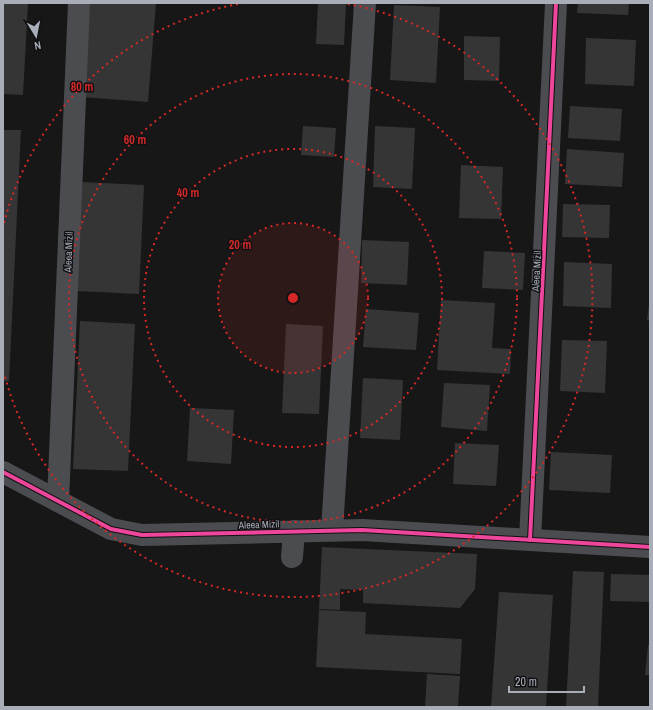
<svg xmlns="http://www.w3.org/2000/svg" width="653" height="710" viewBox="0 0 653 710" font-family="'Archivo Narrow',sans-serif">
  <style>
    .building { fill: #353536 }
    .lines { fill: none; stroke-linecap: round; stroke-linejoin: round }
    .minor { stroke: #4b4c50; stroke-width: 22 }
    .cycleway-casing { stroke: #111113; stroke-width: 6 }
    .cycleway { stroke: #ed469a; stroke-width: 4 }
    .ring { fill: none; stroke: #d62828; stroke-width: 2; stroke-dasharray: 2 4 }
    .labels { text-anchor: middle; stroke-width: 3; stroke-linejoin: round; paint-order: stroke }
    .street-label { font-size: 10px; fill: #a8adb8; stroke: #111113 }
    .centre { fill: #d62828; stroke: #111113; stroke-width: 2 }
    .ring-label { font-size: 12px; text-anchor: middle; font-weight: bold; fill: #d62828; stroke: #111113; stroke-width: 3; stroke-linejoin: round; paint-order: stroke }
  </style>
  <rect width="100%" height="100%" fill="#171717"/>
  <!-- building -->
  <g class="building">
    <polygon points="3,3 28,3 23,95 3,94"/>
    <polygon points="90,3 156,3 148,102 82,97"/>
    <polygon points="318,3 346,3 344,45 316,44"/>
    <polygon points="578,3 629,3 628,15 577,13"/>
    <polygon points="394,5 440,7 436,83 390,80"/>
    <polygon points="464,36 500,37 499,81 464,80"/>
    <polygon points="586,38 636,40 634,86 585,84"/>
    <polygon points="570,106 622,109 620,141 568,138"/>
    <polygon points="303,126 336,128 334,157 301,155"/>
    <polygon points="375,126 415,128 412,189 373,187"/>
    <polygon points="3,130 21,130 9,381 3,381"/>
    <polygon points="567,149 624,153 622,187 565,184"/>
    <polygon points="461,165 503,167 501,219 459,218"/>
    <polygon points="82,182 144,185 139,294 76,291"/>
    <polygon points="563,204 610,205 609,238 562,237"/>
    <polygon points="362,240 409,242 407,285 361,283"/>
    <polygon points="484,251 525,253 523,290 482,288"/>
    <polygon points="564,262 612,264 611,308 563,306"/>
    <polygon points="441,300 495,303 492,348 511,349 510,374 437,370"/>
    <polygon points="649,305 650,305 650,321 647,320"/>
    <polygon points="366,309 419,313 416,350 363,347"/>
    <polygon points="80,321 135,324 128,471 73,469"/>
    <polygon points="286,324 323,326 319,414 282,413"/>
    <polygon points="562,340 607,341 605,393 560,391"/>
    <polygon points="363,378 403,380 400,440 360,438"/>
    <polygon points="444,383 490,385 487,431 441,427"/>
    <polygon points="190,408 234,410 231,464 187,461"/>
    <polygon points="455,443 499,445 496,486 453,484"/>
    <polygon points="551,452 612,455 610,493 549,490"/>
    <polygon points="322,547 477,554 475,589 460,608 363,603 363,590 340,589 340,610 319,609"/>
    <polygon points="573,571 604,572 598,707 566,707"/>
    <polygon points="611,574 650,575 650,602 610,601"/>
    <polygon points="499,592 553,595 546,707 491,707"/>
    <polygon points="319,610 366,612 365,634 462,639 460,674 316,667"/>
    <polygon points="648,645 650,645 650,675 645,675"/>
    <polygon points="427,674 460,676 458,707 425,707"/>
  </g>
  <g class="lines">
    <!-- minor -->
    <g class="minor">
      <polyline points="3,472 111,529 142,535 362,530 650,547"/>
      <polyline points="58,501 79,3"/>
      <polyline points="332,530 365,3"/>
      <polyline points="530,540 556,3"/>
      <polyline points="292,557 294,531"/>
    </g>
    <!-- cycleway casing -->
    <g class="cycleway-casing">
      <g id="cycleway">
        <polyline points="3,472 111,529 142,535 362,530 650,547"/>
        <polyline points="530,540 556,3"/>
      </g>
    </g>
    <!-- cycleway -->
    <use href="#cycleway" class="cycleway"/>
  </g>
  <!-- distance rings -->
  <circle cx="293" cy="298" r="75" fill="#d62828" fill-opacity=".12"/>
  <g class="ring">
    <circle cx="293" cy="298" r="75"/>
    <circle cx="293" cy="298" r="149"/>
    <circle cx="293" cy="298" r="224"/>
    <path d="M4 223A299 299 0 0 1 244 3M342 3A299 299 0 1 1 4 373"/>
  </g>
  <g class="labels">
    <!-- street labels -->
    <g class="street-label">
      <text transform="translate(68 252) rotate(-88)" y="4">Aleea Mizil</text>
      <text transform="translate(536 271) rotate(-87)" y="4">Aleea Mizil</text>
      <text transform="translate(259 524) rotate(-2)" y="4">Aleea Mizil</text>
    </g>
  </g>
  <circle cx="293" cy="298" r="6" class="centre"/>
  <g class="ring-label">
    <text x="82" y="91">80 m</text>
    <text x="135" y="144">60 m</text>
    <text x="188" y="197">40 m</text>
    <text x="240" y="249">20 m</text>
  </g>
  <!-- border -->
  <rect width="653" height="710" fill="none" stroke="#a8adb8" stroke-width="8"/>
  <!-- north arrow -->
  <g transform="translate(36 36) rotate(170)" stroke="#111113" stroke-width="3" paint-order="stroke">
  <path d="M0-3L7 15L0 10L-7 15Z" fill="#a8adb8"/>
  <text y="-6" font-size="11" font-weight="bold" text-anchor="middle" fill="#a8adb8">N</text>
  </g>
  <!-- scale -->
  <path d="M509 686v6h75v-6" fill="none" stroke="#a8adb8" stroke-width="2"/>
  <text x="515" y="686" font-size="12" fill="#a8adb8" stroke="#111113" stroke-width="3" paint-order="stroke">20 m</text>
</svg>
